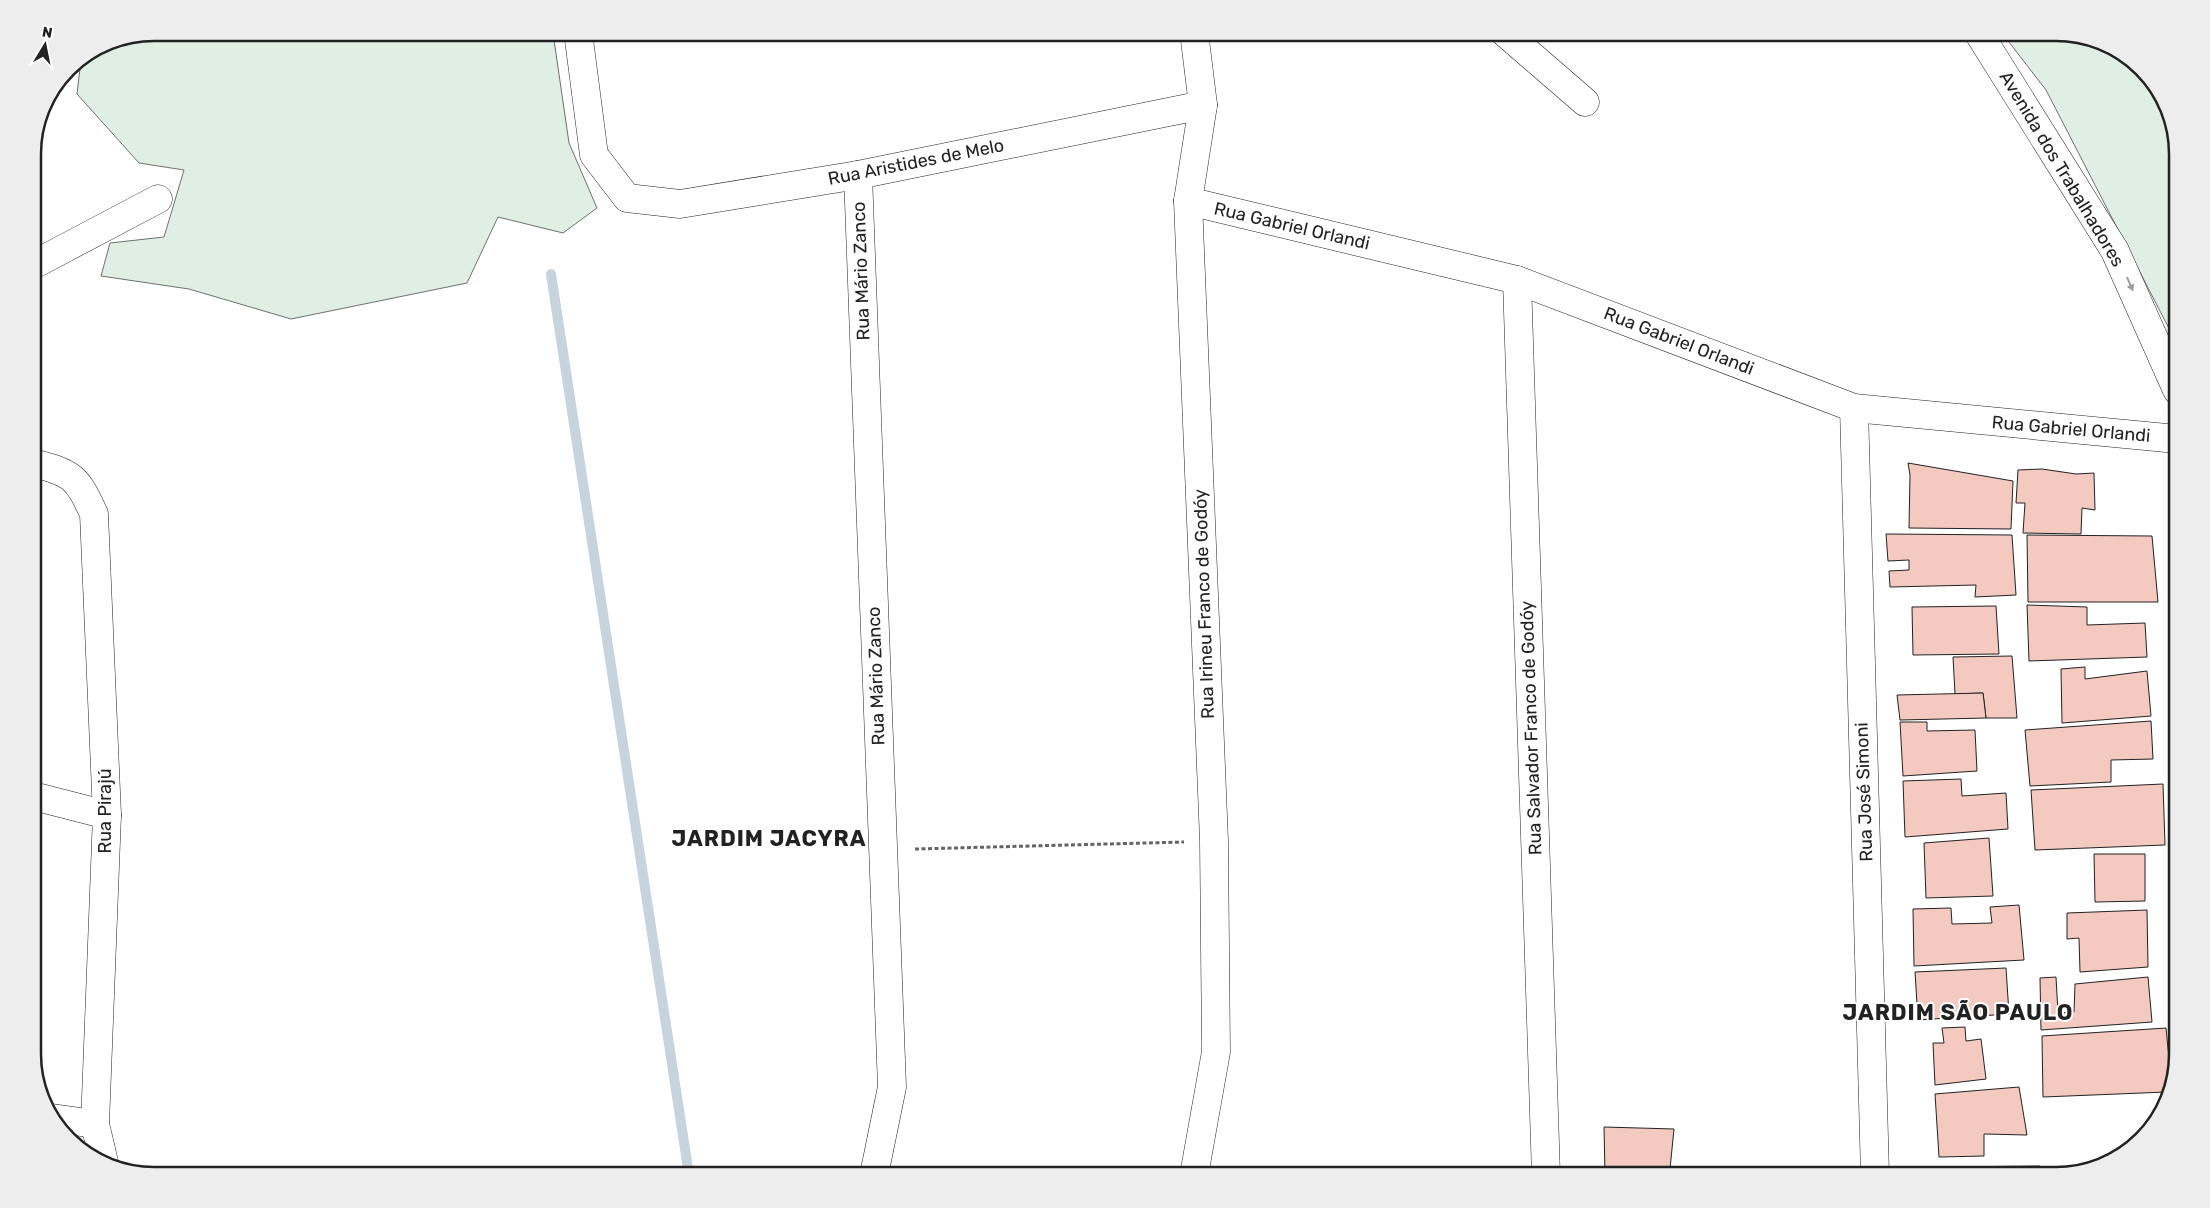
<svg xmlns="http://www.w3.org/2000/svg" width="2210" height="1208" viewBox="0 0 2210 1208" font-family="Rubik,sans-serif">
  <style>
    .green { fill: #e0efe3; stroke: #6f6f6f }
    .lines { fill: none; stroke-linecap: round; stroke-linejoin: round }
    .stream { stroke: #c7d3dd; stroke-width: 10 }
    .building { fill: #f3c9c0; stroke: #222 }
    .minor-casing { stroke: #222; stroke-width: 29 }
    .primary-casing { stroke: #222; stroke-width: 29 }
    .path { stroke: #646464; stroke-width: 3; stroke-dasharray: 4 2.5; stroke-linecap: butt }
    .minor { stroke: #fff; stroke-width: 28 }
    .primary { stroke: #fff; stroke-width: 28 }
    .oneway { fill: #9c9c9c }
    .labels { text-anchor: middle; stroke-width: 4; stroke-linejoin: round; paint-order: stroke }
    .street-label { font-size: 18px; fill: #222; stroke: #fff }
    .district-label { font-size: 22px; font-weight: bold; letter-spacing: 1px; fill: #222; stroke: #fff }
    .rim { fill: none; stroke: #222; stroke-width: 2.5 }
  </style>
  <rect width="100%" height="100%" fill="#fff"/>
  <!-- green -->
  <g class="green">
    <polygon points="154,32 553,33 569,143 597,208 563,233 498,217 467,283 291,319 189,289 101,276 110,243 164,237 184,170 139,163 77,94 81,60 108,42"/>
    <polygon points="2002,33 2056,33 2117,49 2157,87 2177,146 2177,344 2046,90"/>
  </g>
  <g class="lines">
    <!-- stream -->
    <polyline class="stream" points="551,274 689,1175"/>
  </g>
  <!-- building -->
  <g class="building">
    <polygon points="1908,463 2013,481 2011,529 1909,528 1910,475"/>
    <polygon points="2042,469 2076,474 2094,473 2095,510 2082,508 2081,534 2023,533 2025,503 2016,503 2018,470"/>
    <polygon points="1886,534 2012,535 2016,595 1975,597 1976,585 1890,587 1889,571 1909,570 1909,560 1888,561"/>
    <polygon points="2027,535 2152,536 2158,602 2028,602"/>
    <polygon points="2027,605 2087,607 2087,625 2145,623 2147,657 2029,661"/>
    <polygon points="1996,606 1999,654 1913,655 1912,607"/>
    <polygon points="2012,656 2017,718 1986,718 1983,693 1955,694 1953,657"/>
    <polygon points="2085,667 2085,679 2147,671 2151,716 2062,723 2061,669"/>
    <polygon points="1983,693 1986,718 1900,720 1897,695"/>
    <polygon points="2151,721 2153,759 2111,760 2111,782 2030,786 2025,730"/>
    <polygon points="1900,722 1927,722 1927,731 1975,730 1977,771 1903,776"/>
    <polygon points="1961,779 1962,796 2006,793 2008,829 1905,837 1903,781"/>
    <polygon points="2163,784 2165,845 2035,850 2031,790"/>
    <polygon points="1989,838 1993,896 1926,898 1924,843"/>
    <polygon points="2094,854 2145,854 2145,901 2095,902"/>
    <polygon points="2019,905 2024,960 1914,966 1913,909 1951,908 1952,924 1992,923 1990,907"/>
    <polygon points="2147,910 2148,967 2080,972 2079,938 2067,939 2067,913"/>
    <polygon points="2006,968 2009,1014 1918,1020 1915,972"/>
    <polygon points="2056,977 2058,1013 2074,1012 2075,984 2148,977 2152,1022 2041,1030 2040,978"/>
    <polygon points="1965,1027 1966,1041 1981,1039 1986,1079 1935,1085 1933,1043 1944,1043 1942,1028"/>
    <polygon points="2166,1028 2171,1079 2167,1092 2043,1097 2042,1036"/>
    <polygon points="2019,1087 2027,1135 1984,1134 1984,1156 1939,1157 1935,1094"/>
    <polygon points="1604,1127 1674,1129 1670,1169 1709,1172 1709,1175 1605,1175"/>
    <polygon points="2040,1166 2040,1175 1943,1175 1942,1167"/>
  </g>
  <g class="lines">
    <!-- minor casing -->
    <g class="minor-casing">
      <g id="minor">
        <polyline points="578,32 594,155 627,198 680,204 858,175 1203,105"/>
        <polyline points="1504,32 1585,102"/>
        <polyline points="858,175 892,1087 874,1175"/>
        <polyline points="1188,201 1517,280 1854,408 2177,439"/>
        <polyline points="33,265 158,199"/>
        <polyline points="1517,280 1546,1175"/>
        <polyline points="1854,408 1875,1175"/>
        <path d="M33,463C73,473 77,477 94,514L107,815L95,1124L104,1162"/>
        <polyline points="33,796 107,815"/>
        <polyline points="52,1118 95,1124"/>
        <polyline points="1194,1175 1216,1052 1214,841 1188,201 1203,105 1194,32"/>
      </g>
    </g>
    <!-- primary casing -->
    <g class="primary-casing">
      <polyline id="primary" points="1978,32 2115,251 2177,390"/>
    </g>
    <!-- path -->
    <polyline class="path" points="915,849 1184,842"/>
    <!-- minor -->
    <use href="#minor" class="minor"/>
    <!-- primary -->
    <use href="#primary" class="primary"/>
  </g>
  <!-- one-way arrows -->
  <defs><path id="oneway-solid" d="M-6-.8H1V-3.2L6.5 0L1 3.2V.8H-6Z" transform="scale(1.25)"/></defs>
  <use class="oneway" href="#oneway-solid" transform="translate(2130 284) rotate(66)"/>
  <g class="labels">
    <!-- street labels -->
    <g class="street-label">
      <text transform="translate(916 162) rotate(-11)" y="6">Rua Aristides de Melo</text>
      <text transform="translate(2062 169) rotate(59)" y="6">Avenida dos Trabalhadores</text>
      <text transform="translate(1292 226) rotate(13)" y="6">Rua Gabriel Orlandi</text>
      <text transform="translate(861 271) rotate(-92)" y="6">Rua Mário Zanco</text>
      <text transform="translate(1679 341) rotate(21)" y="6">Rua Gabriel Orlandi</text>
      <text transform="translate(2071 429) rotate(5)" y="6">Rua Gabriel Orlandi</text>
      <text transform="translate(1204 604) rotate(-92)" y="6">Rua Irineu Franco de Godóy</text>
      <text transform="translate(876 676) rotate(-92)" y="6">Rua Mário Zanco</text>
      <text transform="translate(1531 728) rotate(-92)" y="6">Rua Salvador Franco de Godóy</text>
      <text transform="translate(1864 792) rotate(-92)" y="6">Rua José Simoni</text>
      <text transform="translate(105 811) rotate(-90)" y="6">Rua Pirajú</text>
    </g>
    <!-- district labels -->
    <g class="district-label">
      <text x="769" y="846">JARDIM JACYRA</text>
      <text x="1958" y="1020">JARDIM SÃO PAULO</text>
    </g>
  </g>
  <!-- crop -->
  <path d="M0 0H2210V1208H0ZM154 41H2056A113 113 0 0 1 2169 154V1054A113 113 0 0 1 2056 1167H154A113 113 0 0 1 41 1054V154A113 113 0 0 1 154 41Z" fill="#ededed" fill-rule="evenodd"/>
  <path class="rim" d="M154 41H2056A113 113 0 0 1 2169 154V1054A113 113 0 0 1 2056 1167H154A113 113 0 0 1 41 1054V154A113 113 0 0 1 154 41Z"/>
  <!-- north arrow -->
  <g transform="translate(45 45) rotate(10)" stroke="#ffffff" stroke-width="4" paint-order="stroke">
  <path d="M0-4L9 19L0 12L-9 19Z" fill="#222222"/>
  <text y="-8" font-size="14" font-weight="bold" text-anchor="middle" fill="#222222">N</text>
  </g>
</svg>
